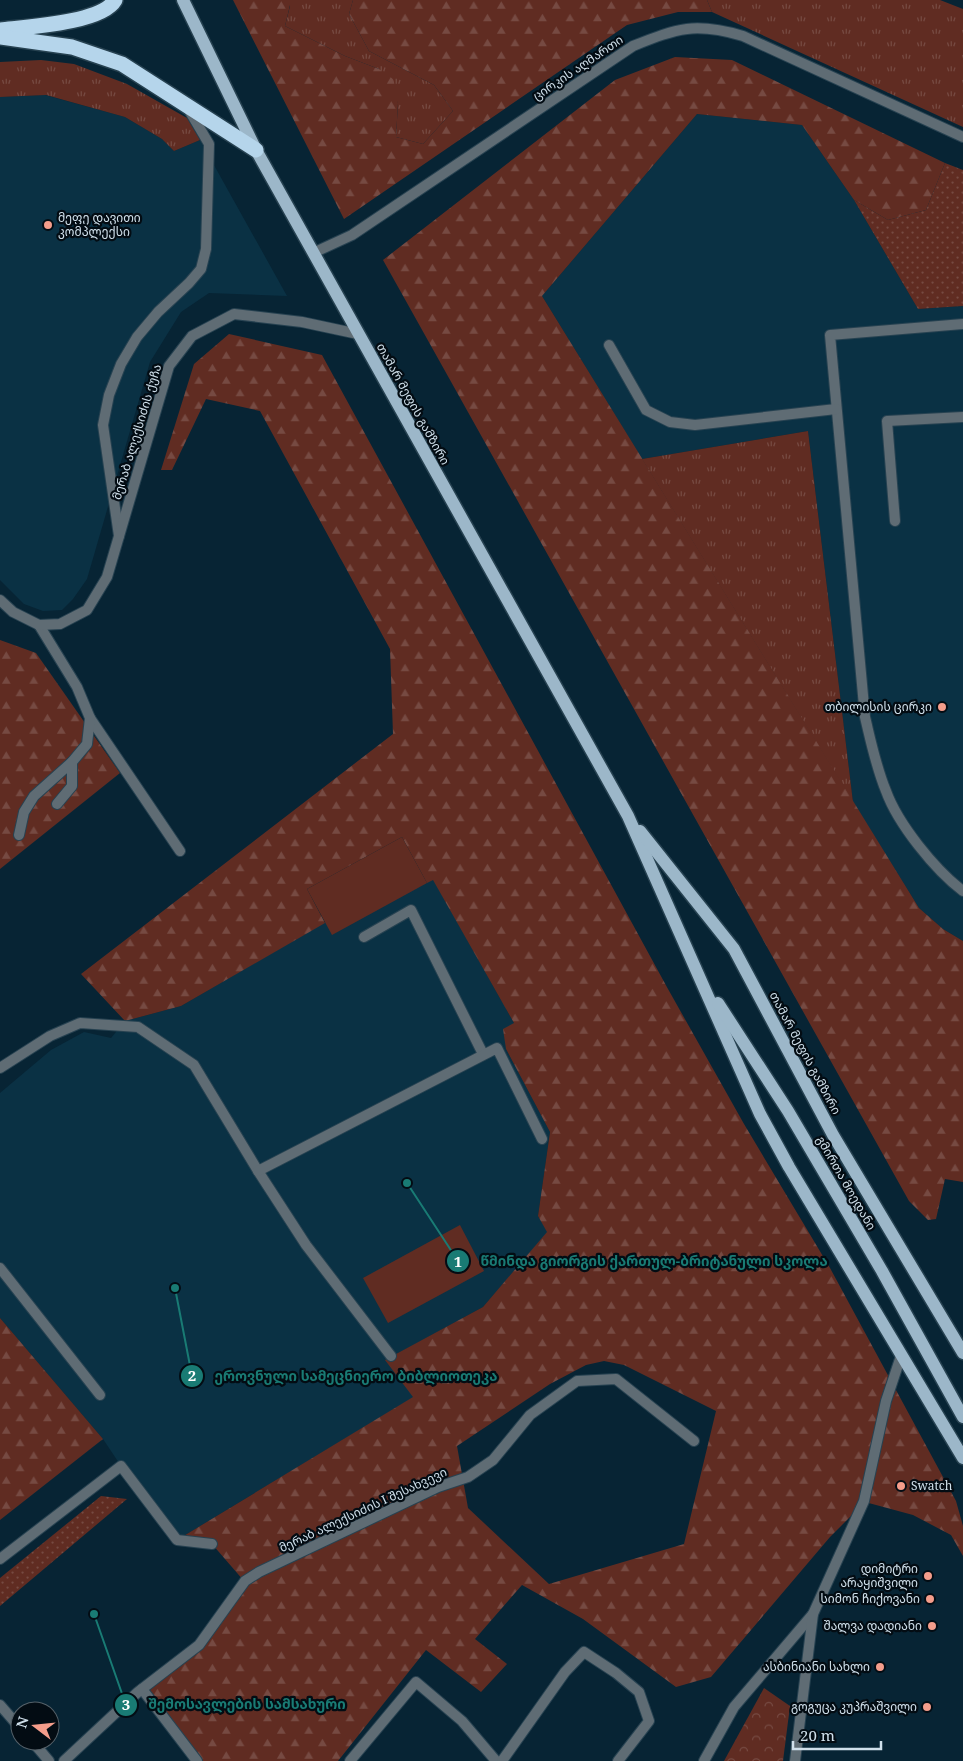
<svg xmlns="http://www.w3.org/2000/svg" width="963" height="1761" viewBox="0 0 963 1761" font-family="'Noto Serif','Noto Sans Georgian',serif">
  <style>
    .built { fill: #0a3144 }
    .grass { fill: url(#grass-tufts) }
    .forest { fill: url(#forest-firs); fill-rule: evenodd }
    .park { fill: url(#park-crowns) }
    .garden { fill: url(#garden-dots) }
    .pitch { fill: #602c22 }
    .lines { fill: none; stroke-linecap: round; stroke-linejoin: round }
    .lane-casing { stroke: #274251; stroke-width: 12 }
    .street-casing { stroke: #274251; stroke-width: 12 }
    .primary-casing { stroke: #274251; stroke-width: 15 }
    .highway-casing { stroke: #274251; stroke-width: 18 }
    .lane { stroke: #5f6c74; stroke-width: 10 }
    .street { stroke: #5f6c74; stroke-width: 10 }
    .primary { stroke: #9cb7c9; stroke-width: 12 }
    .highway { stroke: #b5d5eb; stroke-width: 15 }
    .poi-dot { fill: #f49d8b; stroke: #030c13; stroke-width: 2 }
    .labels { text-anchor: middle; stroke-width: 4.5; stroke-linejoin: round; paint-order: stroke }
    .street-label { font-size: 12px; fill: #d0e0eb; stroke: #030c13 }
    .poi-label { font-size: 12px; fill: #d0e0eb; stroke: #030c13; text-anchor: end }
    .leader { fill: none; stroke: #197b74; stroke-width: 2 }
    .callout-dot { fill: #197b74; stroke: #030c13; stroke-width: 2 }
    .mark-label { font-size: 15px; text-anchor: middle; font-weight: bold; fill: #fff }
    .callout-label { font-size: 14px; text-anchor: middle; font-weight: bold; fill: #197b74; stroke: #030c13; stroke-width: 4.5; stroke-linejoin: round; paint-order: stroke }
  </style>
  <defs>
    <pattern id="grass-tufts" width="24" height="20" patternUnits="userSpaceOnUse" patternTransform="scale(1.25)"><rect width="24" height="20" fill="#602c22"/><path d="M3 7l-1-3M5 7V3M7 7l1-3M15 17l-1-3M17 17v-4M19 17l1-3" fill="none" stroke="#764a42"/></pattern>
    <pattern id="forest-firs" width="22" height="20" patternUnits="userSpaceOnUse" patternTransform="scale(1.25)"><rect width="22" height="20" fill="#602c22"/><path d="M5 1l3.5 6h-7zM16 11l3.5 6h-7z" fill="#764a42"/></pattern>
    <pattern id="park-crowns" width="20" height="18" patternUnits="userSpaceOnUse" patternTransform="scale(1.25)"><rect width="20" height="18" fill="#602c22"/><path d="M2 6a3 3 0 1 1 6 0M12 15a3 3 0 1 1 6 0" fill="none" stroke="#764a42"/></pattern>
    <pattern id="garden-dots" width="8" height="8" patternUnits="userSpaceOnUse" patternTransform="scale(1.25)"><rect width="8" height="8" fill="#602c22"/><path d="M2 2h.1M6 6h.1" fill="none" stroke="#764a42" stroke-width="1.8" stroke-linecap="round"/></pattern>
  </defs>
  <rect width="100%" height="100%" fill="#072434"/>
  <!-- built -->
  <g class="built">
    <polygon points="45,95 125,117 162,139 174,151 200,140 287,296 209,293 181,312 150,362 87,579 73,599 62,610 43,611 24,604 0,580 0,97"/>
    <polygon points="697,114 802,125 854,200 918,309 963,306 963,941 943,929 919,908 853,802 808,431 642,459 542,296"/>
    <polygon points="433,879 514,1023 506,1049 550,1132 538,1216 548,1232 483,1307 386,1360 414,1397 177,1540 121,1466 103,1439 0,1318 0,1093 51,1050 84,1032 111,1038 125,1021 181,1006 325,922"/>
  </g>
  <!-- grass -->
  <g class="grass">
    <polygon points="290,0 353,0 349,14 369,51 434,85 453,111 423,144 396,137 398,103 379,69 345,56 285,26 290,6"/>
    <polygon points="707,0 940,0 963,9 963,127 712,12"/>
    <polygon points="41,60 74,64 127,84 187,118 200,140 174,151 162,139 125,117 46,95 0,97 0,62"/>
    <polygon points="808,431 853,802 642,459"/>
  </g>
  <!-- forest -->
  <g class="forest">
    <polygon points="233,0 290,0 290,5 285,26 345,56 379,69 393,79 398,103 396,137 423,144 453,111 434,85 369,51 349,14 353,0 707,0 712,12 678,12 627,25 344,219"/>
    <polygon points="675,57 732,60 945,163 926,210 888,220 854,200 802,125 697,114 542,296 919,908 943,929 963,941 963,1182 945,1179 936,1219 928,1220 909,1201 383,260 615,80"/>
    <path d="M229,334L322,355L668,989L744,1124L830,1268L956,1501L963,1526V1556L951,1535L913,1515L865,1502L830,1537L711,1677L676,1687L583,1619L522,1585L475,1639L507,1664L481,1692L426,1650L338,1761H194L138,1692L199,1645L244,1581L212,1544L177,1540L413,1397L385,1360L483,1307L547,1232L538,1216L550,1132L506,1049L503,1029L514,1023L433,880L427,883L402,837L307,889L325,923L181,1006L125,1021L81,974L393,734L390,649L260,411L206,399L172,470H161L194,364ZM604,1361L624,1365L716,1411L684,1544L549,1584L468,1508L457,1446L550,1384L586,1365Z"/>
    <polygon points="0,640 36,653 120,773 0,869"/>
    <polygon points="0,1318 103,1439 0,1520"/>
  </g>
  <!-- park -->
  <polygon class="park" points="764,1688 790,1706 783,1761 724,1761"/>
  <!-- garden -->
  <g class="garden">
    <polygon points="945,163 963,170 963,306 918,309 854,200 888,220 926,210"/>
    <polygon points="101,1496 127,1499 0,1606 0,1578"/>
  </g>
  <!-- pitch -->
  <g class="pitch">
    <polygon points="402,837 427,883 332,935 307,889"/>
    <polygon points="460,1225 484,1271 388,1323 363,1278"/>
  </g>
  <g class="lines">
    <!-- lane casing -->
    <g class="lane-casing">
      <g id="lane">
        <path d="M963,324L830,335L865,717C871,742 876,767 886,791C898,824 935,870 963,891"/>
        <polyline points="609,345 646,410 670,422 695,425 836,409"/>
        <polyline points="895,521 887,421 963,417"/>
        <polyline points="119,536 103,425 109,395 121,364 137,337 158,312 189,283 201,269 206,249 209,144 189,110"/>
        <polyline points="90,718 180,851"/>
        <polyline points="57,804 72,786 72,762"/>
        <polyline points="19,835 24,812 34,796 72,762 87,744 90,718 77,687 39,625"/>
        <polyline points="364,937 411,910 483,1054"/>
        <polyline points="0,1068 50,1036 80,1023 138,1027 194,1065 258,1171 306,1245 391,1356"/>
        <polyline points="258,1171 497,1048 542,1139"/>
        <polyline points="0,1268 100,1395"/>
        <polyline points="0,1559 121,1466 177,1540 212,1544"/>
        <polyline points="142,1689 197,1761"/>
        <polyline points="0,1705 20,1728"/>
        <polyline points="32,1741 49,1761"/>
        <polyline points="64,1761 138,1692 199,1645 245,1581 259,1572 438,1487 468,1477 493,1460 530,1415 577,1381 616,1379 694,1441"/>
        <polyline points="350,1761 416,1682 462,1721 496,1761"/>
        <polyline points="502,1761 565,1672 584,1652 616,1673 639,1692 649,1721 618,1761"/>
        <polyline points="704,1761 734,1707 813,1614"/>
        <polyline points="795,1761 813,1614 864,1501 886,1401 901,1356"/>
      </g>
    </g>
    <!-- street casing -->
    <g class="street-casing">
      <g id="street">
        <path d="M313,253L352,235L633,46C678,28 695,22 743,36L963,137"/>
        <polyline points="0,600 13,612 39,625 60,624 87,610 107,577 169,366 192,336 234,314 302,322 358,334"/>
      </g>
    </g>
    <!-- primary casing -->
    <g class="primary-casing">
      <g id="primary">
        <polyline points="183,0 256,150 628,816 760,1114 789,1167 963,1458"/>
        <polyline points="640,831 734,949 833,1135 963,1353"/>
        <polyline points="718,1003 788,1111 882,1271 963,1417"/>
      </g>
    </g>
    <!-- highway casing -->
    <g class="highway-casing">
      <g id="highway">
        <path d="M0,30C26,27 102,23 115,0"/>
        <polyline points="0,37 72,47 122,64 256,150"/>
      </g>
    </g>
    <!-- lane -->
    <use href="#lane" class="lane"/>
    <!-- street -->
    <use href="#street" class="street"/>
    <!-- primary -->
    <use href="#primary" class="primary"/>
    <!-- highway -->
    <use href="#highway" class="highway"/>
  </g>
  <!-- markers -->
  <g class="poi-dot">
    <circle cx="48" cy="225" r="5"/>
    <circle cx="942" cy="707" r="5"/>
    <circle cx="901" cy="1486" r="5"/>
    <circle cx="928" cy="1576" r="5"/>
    <circle cx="930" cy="1599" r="5"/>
    <circle cx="932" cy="1626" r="5"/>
    <circle cx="880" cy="1667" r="5"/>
    <circle cx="927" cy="1707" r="5"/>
  </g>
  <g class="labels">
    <!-- street labels -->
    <g class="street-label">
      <text transform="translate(578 68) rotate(-34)" y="4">ცირკის აღმართი</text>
      <text transform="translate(413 404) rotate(61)" y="4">თამარ მეფის გამზირი</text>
      <text transform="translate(137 432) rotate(-73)" y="4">მერაბ ალექსიძის ქუჩა</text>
      <text transform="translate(805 1053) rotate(62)" y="4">თამარ მეფის გამზირი</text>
      <text transform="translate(846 1183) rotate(60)" y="4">გმირთა მოედანი</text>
      <text transform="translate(363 1510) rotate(-25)" y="4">მერაბ ალექსიძის I შესახვევი</text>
    </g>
    <!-- poi labels -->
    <g class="poi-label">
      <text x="58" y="222" text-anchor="start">მეფე დავითი<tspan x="58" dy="14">კომპლექსი</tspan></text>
      <text x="932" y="711">თბილისის ცირკი</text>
      <text x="911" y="1490" text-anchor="start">Swatch</text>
      <text x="918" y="1573">დიმიტრი<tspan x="918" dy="14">არაყიშვილი</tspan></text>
      <text x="920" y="1603">სიმონ ჩიქოვანი</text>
      <text x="922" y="1630">შალვა დადიანი</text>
      <text x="870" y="1671">ასბინიანი სახლი</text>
      <text x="917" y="1711">გოგუცა კუპრაშვილი</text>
    </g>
  </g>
  <!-- callouts -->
  <path class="leader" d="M407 1183L458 1261M175 1288L192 1376M94 1614L126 1705"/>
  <g class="callout-dot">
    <circle cx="407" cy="1183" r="5"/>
    <circle cx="175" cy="1288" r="5"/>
    <circle cx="94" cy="1614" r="5"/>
    <circle cx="458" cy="1261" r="12"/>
    <circle cx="192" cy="1376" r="12"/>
    <circle cx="126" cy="1705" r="12"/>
  </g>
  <g class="mark-label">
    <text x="458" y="1267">1</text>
    <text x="192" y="1381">2</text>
    <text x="126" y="1710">3</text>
  </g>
  <g class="callout-label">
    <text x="654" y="1266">წმინდა გიორგის ქართულ-ბრიტანული სკოლა</text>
    <text x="356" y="1381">ეროვნული სამეცნიერო ბიბლიოთეკა</text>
    <text x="247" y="1709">შემოსავლების სამსახური</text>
  </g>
  <!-- north arrow -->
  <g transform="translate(35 1726) rotate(286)"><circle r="24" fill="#030c13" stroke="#556169"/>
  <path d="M0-4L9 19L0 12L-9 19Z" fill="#f49d8b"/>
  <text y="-8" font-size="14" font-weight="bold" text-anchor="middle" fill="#d0e0eb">N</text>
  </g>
  <!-- scale -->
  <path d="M793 1741v8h88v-8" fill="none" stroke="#d0e0eb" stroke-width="2.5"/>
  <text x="800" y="1741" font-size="15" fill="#d0e0eb" stroke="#030c13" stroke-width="4" paint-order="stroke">20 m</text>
</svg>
